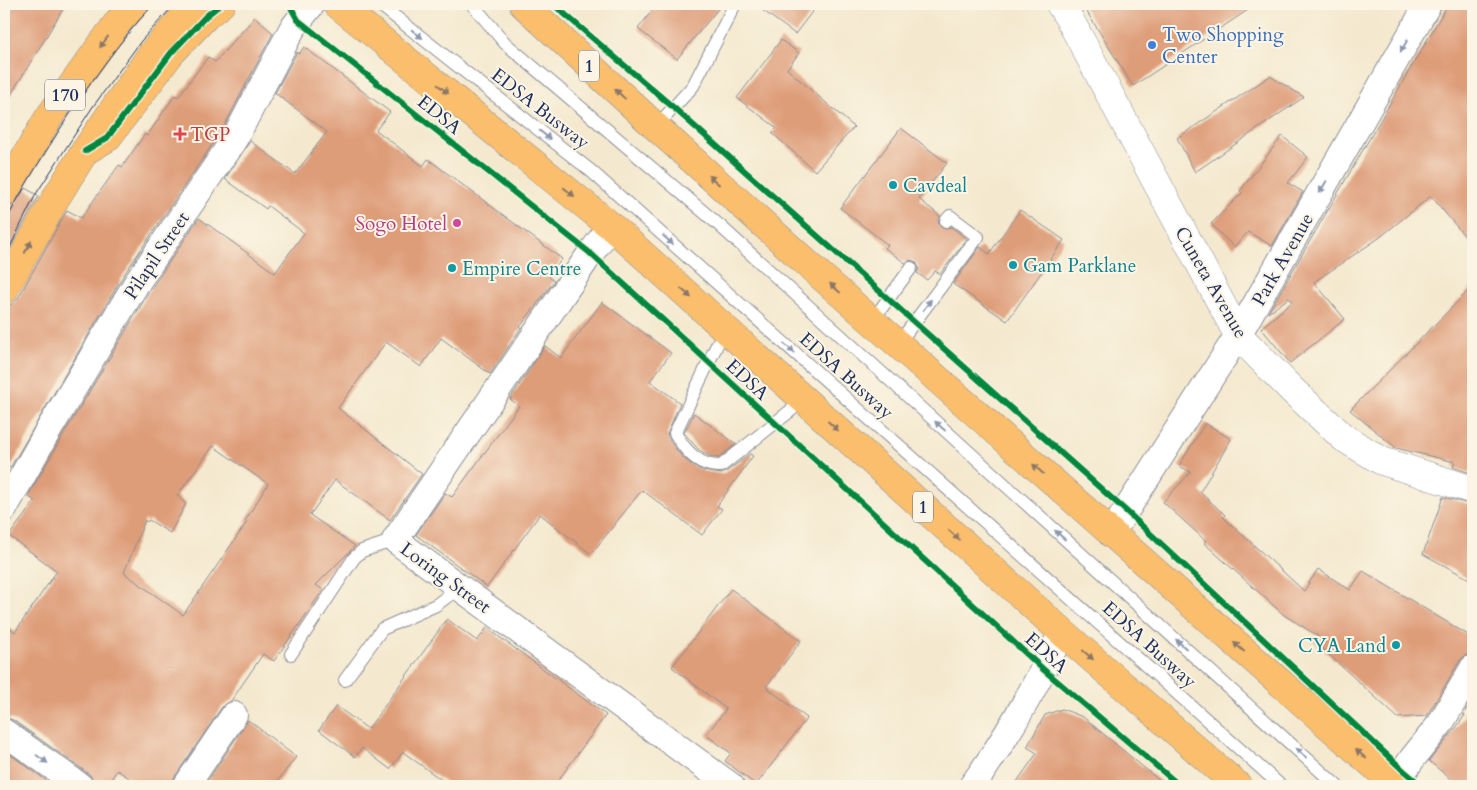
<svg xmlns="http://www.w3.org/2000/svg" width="1477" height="790" viewBox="0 0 1477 790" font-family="Cardo,serif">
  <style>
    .building { fill: #de9d79; fill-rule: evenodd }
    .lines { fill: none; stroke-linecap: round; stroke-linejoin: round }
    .service-casing { stroke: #888c96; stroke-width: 14 }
    .minor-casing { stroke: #888c96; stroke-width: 28 }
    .tertiary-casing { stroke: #888c96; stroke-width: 29 }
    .primary-casing { stroke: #888c96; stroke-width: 29 }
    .trunk-casing { stroke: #888c96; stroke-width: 29 }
    .service { stroke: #fff; stroke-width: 12 }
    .minor { stroke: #fff; stroke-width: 26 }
    .tertiary { stroke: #fff; stroke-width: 28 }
    .primary { stroke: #fabe6d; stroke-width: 28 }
    .trunk { stroke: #fabe6d; stroke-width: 28 }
    .tram { stroke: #1b2f5e; stroke-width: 1 }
    .cycleway-casing { stroke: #fcf5e5; stroke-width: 9 }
    .cycleway { stroke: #00873e; stroke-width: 6 }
    .oneway { fill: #8d97ae }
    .oneway2 { fill: #8a7666 }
    .shop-dot { fill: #3f7fe0; stroke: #fcf5e5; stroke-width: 2 }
    .health-dot { fill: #e0444e; stroke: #fcf5e5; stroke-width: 2 }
    .culture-dot { fill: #0f9aa8; stroke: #fcf5e5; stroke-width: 2 }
    .hotel-dot { fill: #d1479c; stroke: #fcf5e5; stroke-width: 2 }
    .labels { text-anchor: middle; stroke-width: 4; stroke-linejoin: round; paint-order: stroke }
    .shield { fill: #fcf5e5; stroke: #5e6a86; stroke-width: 1 }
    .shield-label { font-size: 18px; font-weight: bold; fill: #1b2f5e }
    .shop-label { font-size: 19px; fill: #366cbe; stroke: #fcf5e5; text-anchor: start }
    .street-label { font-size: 19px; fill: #1b2f5e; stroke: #fcf5e5 }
    .health-label { font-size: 19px; fill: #be3a42; stroke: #fcf5e5; text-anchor: start }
    .culture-label { font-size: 19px; fill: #0d838f; stroke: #fcf5e5; text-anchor: start }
    .hotel-label { font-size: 19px; fill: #b23c85; stroke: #fcf5e5; text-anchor: end }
  </style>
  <rect width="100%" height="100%" fill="#fcf5e5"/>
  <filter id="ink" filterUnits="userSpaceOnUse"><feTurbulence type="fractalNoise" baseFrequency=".02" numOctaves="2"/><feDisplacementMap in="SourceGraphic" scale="10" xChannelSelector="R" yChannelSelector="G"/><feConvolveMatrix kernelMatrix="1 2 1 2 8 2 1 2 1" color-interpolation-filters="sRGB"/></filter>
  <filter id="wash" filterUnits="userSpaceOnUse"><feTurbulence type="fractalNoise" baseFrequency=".0096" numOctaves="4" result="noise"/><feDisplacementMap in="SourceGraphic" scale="20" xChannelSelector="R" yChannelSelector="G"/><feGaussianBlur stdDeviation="1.12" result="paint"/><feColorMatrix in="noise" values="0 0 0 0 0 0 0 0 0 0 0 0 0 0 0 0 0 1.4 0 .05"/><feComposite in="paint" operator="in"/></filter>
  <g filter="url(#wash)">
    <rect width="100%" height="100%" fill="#f4e9cf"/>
    <g id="blocks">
      <!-- building -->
      <g class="building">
        <polygon points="4,4 66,4 4,106"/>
        <polygon points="657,4 722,4 677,59 638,29"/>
        <polygon points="754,4 818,4 795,34"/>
        <polygon points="1082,4 1257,4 1133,86"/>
        <polygon points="1448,4 1473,4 1473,246 1431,196 1379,238 1314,282 1345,319 1290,363 1261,328 1292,302 1289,298 1268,313"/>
        <polygon points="255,17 273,33 222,130 123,276 10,468 4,464 4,306 12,304 18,298 67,210 81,218 119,165 122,167 145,134 147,136 175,95 178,97 208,57 215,62"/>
        <polygon points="781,40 799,53 787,69 854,127 815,171 772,133 777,128 737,98"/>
        <path d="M304,47L390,112L376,130L423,166L428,159L562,259L549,277L554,281L520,327L521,328L490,374L441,338L421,367L386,342L338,408L422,474L390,520L335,480L310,515L355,546L316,585L323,590L274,661L263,654L231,701L222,707L174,778L171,786H141L117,770L107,786H95L93,779L89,774L13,720L4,717V623L15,632L57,571L9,536L35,501L28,496L58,444L149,292L199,218L275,273L304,233L268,206L266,209L225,179L250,141L295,174L327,132L275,93L297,52L299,54ZM213,446L268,484L245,521L247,522L183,615L124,573L145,520L147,522L149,520L170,533L186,504L177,496Z"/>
        <polygon points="1270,76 1304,97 1195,172 1177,138"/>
        <polygon points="901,128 947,163 919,199 940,216 938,220 941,227 945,229 951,227 967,239 940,274 935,271 927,280 917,273 919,268 916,262 911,260 905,263 885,248 888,245 840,208"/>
        <polygon points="1282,136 1308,157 1288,183 1303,192 1272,246 1248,232 1234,247 1211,224 1242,193 1240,191"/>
        <polygon points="25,188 39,196 4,259 4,209 12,206 17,201"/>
        <polygon points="1020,210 1064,240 1007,321 953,284 980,247 989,254"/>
        <polygon points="1473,286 1473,474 1453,467 1455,462 1396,448 1350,410"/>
        <polygon points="602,302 671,353 650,381 680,403 667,434 672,444 683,458 695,467 703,471 721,474 726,472 750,454 753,456 717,506 722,509 702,535 642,490 591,554 540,514 487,587 416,535 445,493 452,497 519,406 510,399 545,346 561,358"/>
        <polygon points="694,413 736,444 718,458 709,456 699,450 684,433"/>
        <polygon points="1205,423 1231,439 1200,492 1225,515 1223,517 1304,591 1318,569 1350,590 1363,571 1473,638 1473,653 1466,655 1460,660 1427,716 1398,718 1314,641 1318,636 1284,615 1204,543 1206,541 1163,502 1191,472 1179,466"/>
        <polygon points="1443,497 1473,505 1473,581 1423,554"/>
        <polygon points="731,589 801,641 766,687 807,718 756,785 725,761 731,753 706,735 726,709 672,667"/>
        <polygon points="447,619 477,641 487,628 606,715 554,786 450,786 403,752 390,769 362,748 355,757 319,730 336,706 368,729"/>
        <polygon points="1473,697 1473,786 1459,786 1429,761 1453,732 1465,715 1463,715"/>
        <polygon points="1062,709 1083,717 1166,786 1014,786 1037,753 1027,747 1045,715"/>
        <polygon points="248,720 296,757 274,786 204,786"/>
        <polygon points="4,750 54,786 4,786"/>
      </g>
    </g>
  </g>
  <g filter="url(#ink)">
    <use href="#blocks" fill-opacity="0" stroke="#888c96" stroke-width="1"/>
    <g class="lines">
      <!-- service casing -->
      <g class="service-casing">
        <g id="service">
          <polyline points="379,4 591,171 1281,786"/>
          <polyline points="472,4 505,43 719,225 1337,786"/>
          <polyline points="656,127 693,86 735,4"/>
          <polyline points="872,321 911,268"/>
          <path d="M725,328L675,433C685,451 700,467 721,466L804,400"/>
          <polyline points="898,344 978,237 950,216 946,221"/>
          <polyline points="291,654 354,558 362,551 395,540"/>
          <polyline points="345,680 382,629 436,605 460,587"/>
        </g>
      </g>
      <!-- minor casing -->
      <g class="minor-casing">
        <g id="minor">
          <polyline points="611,226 588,257 395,540 731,786"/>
          <polyline points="4,509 45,436 136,284 235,138 292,29 312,4"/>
          <polyline points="1111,534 1238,335 1428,4"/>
          <polyline points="4,732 80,786"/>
          <polyline points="1395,784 1412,759 1440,724 1473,668"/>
          <polyline points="186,786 234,715"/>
          <path d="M972,786C1007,738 1036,686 1062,632"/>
        </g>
      </g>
      <!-- tertiary casing -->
      <g class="tertiary-casing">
        <polyline id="tertiary" points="1060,4 1070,20 1238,335 1293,391 1344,438 1382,461 1473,490"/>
      </g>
      <!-- primary casing -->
      <g class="primary-casing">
        <g id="primary">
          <polyline points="4,193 49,117 118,22 135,4"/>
          <polyline points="4,290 57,196 85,151 153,52 195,4"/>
        </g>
      </g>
      <!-- trunk casing -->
      <g class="trunk-casing">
        <g id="trunk">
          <polyline points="337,4 611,226 1062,632 1238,786"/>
          <polyline points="523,4 656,127 821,276 1397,786"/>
          <polyline points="85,151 107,138 171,53 206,16 221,4"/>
        </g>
      </g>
      <!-- service -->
      <use href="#service" class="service"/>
      <!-- minor -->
      <use href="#minor" class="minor"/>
      <!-- tertiary -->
      <use href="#tertiary" class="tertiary"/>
      <!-- primary -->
      <use href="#primary" class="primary"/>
      <!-- trunk -->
      <use href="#trunk" class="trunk"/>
      <!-- tram -->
      <g class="tram">
        <path d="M4,225C21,191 40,161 60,129C89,85 118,42 154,4"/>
        <polyline points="4,259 36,194 92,108 141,41 175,4"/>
      </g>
      <!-- cycleway casing -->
      <g class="cycleway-casing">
        <g id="cycleway">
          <polyline points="289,4 298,20 590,253 1044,670 1180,786"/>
          <polyline points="553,4 674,108 1126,511 1404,771 1422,786"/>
          <polyline points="85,151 107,138 171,53 206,16 221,4"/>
        </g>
      </g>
      <!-- cycleway -->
      <use href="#cycleway" class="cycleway"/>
    </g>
    <!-- one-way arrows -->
    <defs><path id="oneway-solid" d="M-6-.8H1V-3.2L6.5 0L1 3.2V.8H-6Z" transform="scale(1.25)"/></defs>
    <g class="oneway">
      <use href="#oneway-solid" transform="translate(417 34) rotate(38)"/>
      <use href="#oneway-solid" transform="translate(1404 46) rotate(120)"/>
      <use href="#oneway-solid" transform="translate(545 135) rotate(38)"/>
      <use href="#oneway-solid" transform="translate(1323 187) rotate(120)"/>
      <use href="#oneway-solid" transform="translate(668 240) rotate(42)"/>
      <use href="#oneway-solid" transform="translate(927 305) rotate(-53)"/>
      <use href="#oneway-solid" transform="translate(789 348) rotate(42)"/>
      <use href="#oneway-solid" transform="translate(940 426) rotate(-138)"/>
      <use href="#oneway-solid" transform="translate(1060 535) rotate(-138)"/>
      <use href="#oneway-solid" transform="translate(1181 644) rotate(-138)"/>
      <use href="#oneway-solid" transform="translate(1301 753) rotate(-138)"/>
      <use href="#oneway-solid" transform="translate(42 759) rotate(35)"/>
    </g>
    <g class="oneway2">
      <use href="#oneway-solid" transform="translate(104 42) rotate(126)"/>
      <use href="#oneway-solid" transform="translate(443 89) rotate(39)"/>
      <use href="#oneway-solid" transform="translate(620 94) rotate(-137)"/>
      <use href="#oneway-solid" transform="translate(714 180) rotate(-138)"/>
      <use href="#oneway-solid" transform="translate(569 192) rotate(39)"/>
      <use href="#oneway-solid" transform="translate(28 247) rotate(-61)"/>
      <use href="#oneway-solid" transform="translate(835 288) rotate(-138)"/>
      <use href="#oneway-solid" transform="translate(686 293) rotate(42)"/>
      <use href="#oneway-solid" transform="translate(833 426) rotate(42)"/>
      <use href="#oneway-solid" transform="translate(1038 469) rotate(-138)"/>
      <use href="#oneway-solid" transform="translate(954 535) rotate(42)"/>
      <use href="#oneway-solid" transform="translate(1239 647) rotate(-139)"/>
      <use href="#oneway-solid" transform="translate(1088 655) rotate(41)"/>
      <use href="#oneway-solid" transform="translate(1361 754) rotate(-139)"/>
    </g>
  </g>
  <!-- markers -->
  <circle class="shop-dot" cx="1152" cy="45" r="5"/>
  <path class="health-dot" d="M177.5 126.5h5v5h5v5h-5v5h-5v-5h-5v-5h5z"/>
  <g class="culture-dot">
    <circle cx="893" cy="185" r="5"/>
    <circle cx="1013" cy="265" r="5"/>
    <circle cx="452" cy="268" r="5"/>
    <circle cx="1396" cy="645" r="5"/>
  </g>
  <circle class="hotel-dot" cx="457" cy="223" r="5"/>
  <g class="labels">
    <!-- shield labels -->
    <g class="shield">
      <rect x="579" y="50.5" width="20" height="31" rx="4"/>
      <rect x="45" y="79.5" width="40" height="31" rx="4"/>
      <rect x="913" y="491.5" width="20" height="31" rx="4"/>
    </g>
    <g class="shield-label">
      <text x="589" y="72">1</text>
      <text x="65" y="101">170</text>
      <text x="923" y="513">1</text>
    </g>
    <!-- shop labels -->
    <g class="shop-label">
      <text x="1162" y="41">Two Shopping<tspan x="1162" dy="22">Center</tspan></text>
    </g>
    <!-- street labels -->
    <g class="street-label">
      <text transform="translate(541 108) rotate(38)" y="7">EDSA Busway</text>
      <text transform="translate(440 114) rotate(39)" y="7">EDSA</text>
      <text transform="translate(156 255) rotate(-56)" y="7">Pilapil Street</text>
      <text transform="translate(1282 259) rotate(-60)" y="7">Park Avenue</text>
      <text transform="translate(1212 282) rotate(60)" y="7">Cuneta Avenue</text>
      <text transform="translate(847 375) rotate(42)" y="7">EDSA Busway</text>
      <text transform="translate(748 379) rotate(43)" y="7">EDSA</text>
      <text transform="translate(446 577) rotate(36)" y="7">Loring Street</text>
      <text transform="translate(1150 644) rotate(42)" y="7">EDSA Busway</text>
      <text transform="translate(1047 652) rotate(42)" y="7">EDSA</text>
    </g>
    <!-- health labels -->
    <g class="health-label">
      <text x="190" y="141">TGP</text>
    </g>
    <!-- culture labels -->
    <g class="culture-label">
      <text x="903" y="192">Cavdeal</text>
      <text x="1023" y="272">Gam Parklane</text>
      <text x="462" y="275">Empire Centre</text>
      <text x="1386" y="652" text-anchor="end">CYA Land</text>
    </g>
    <!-- hotel labels -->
    <g class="hotel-label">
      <text x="447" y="230">Sogo Hotel</text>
    </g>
  </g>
  <!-- margin -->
  <rect width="1477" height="790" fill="none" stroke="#fcf5e5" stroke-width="20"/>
</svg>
